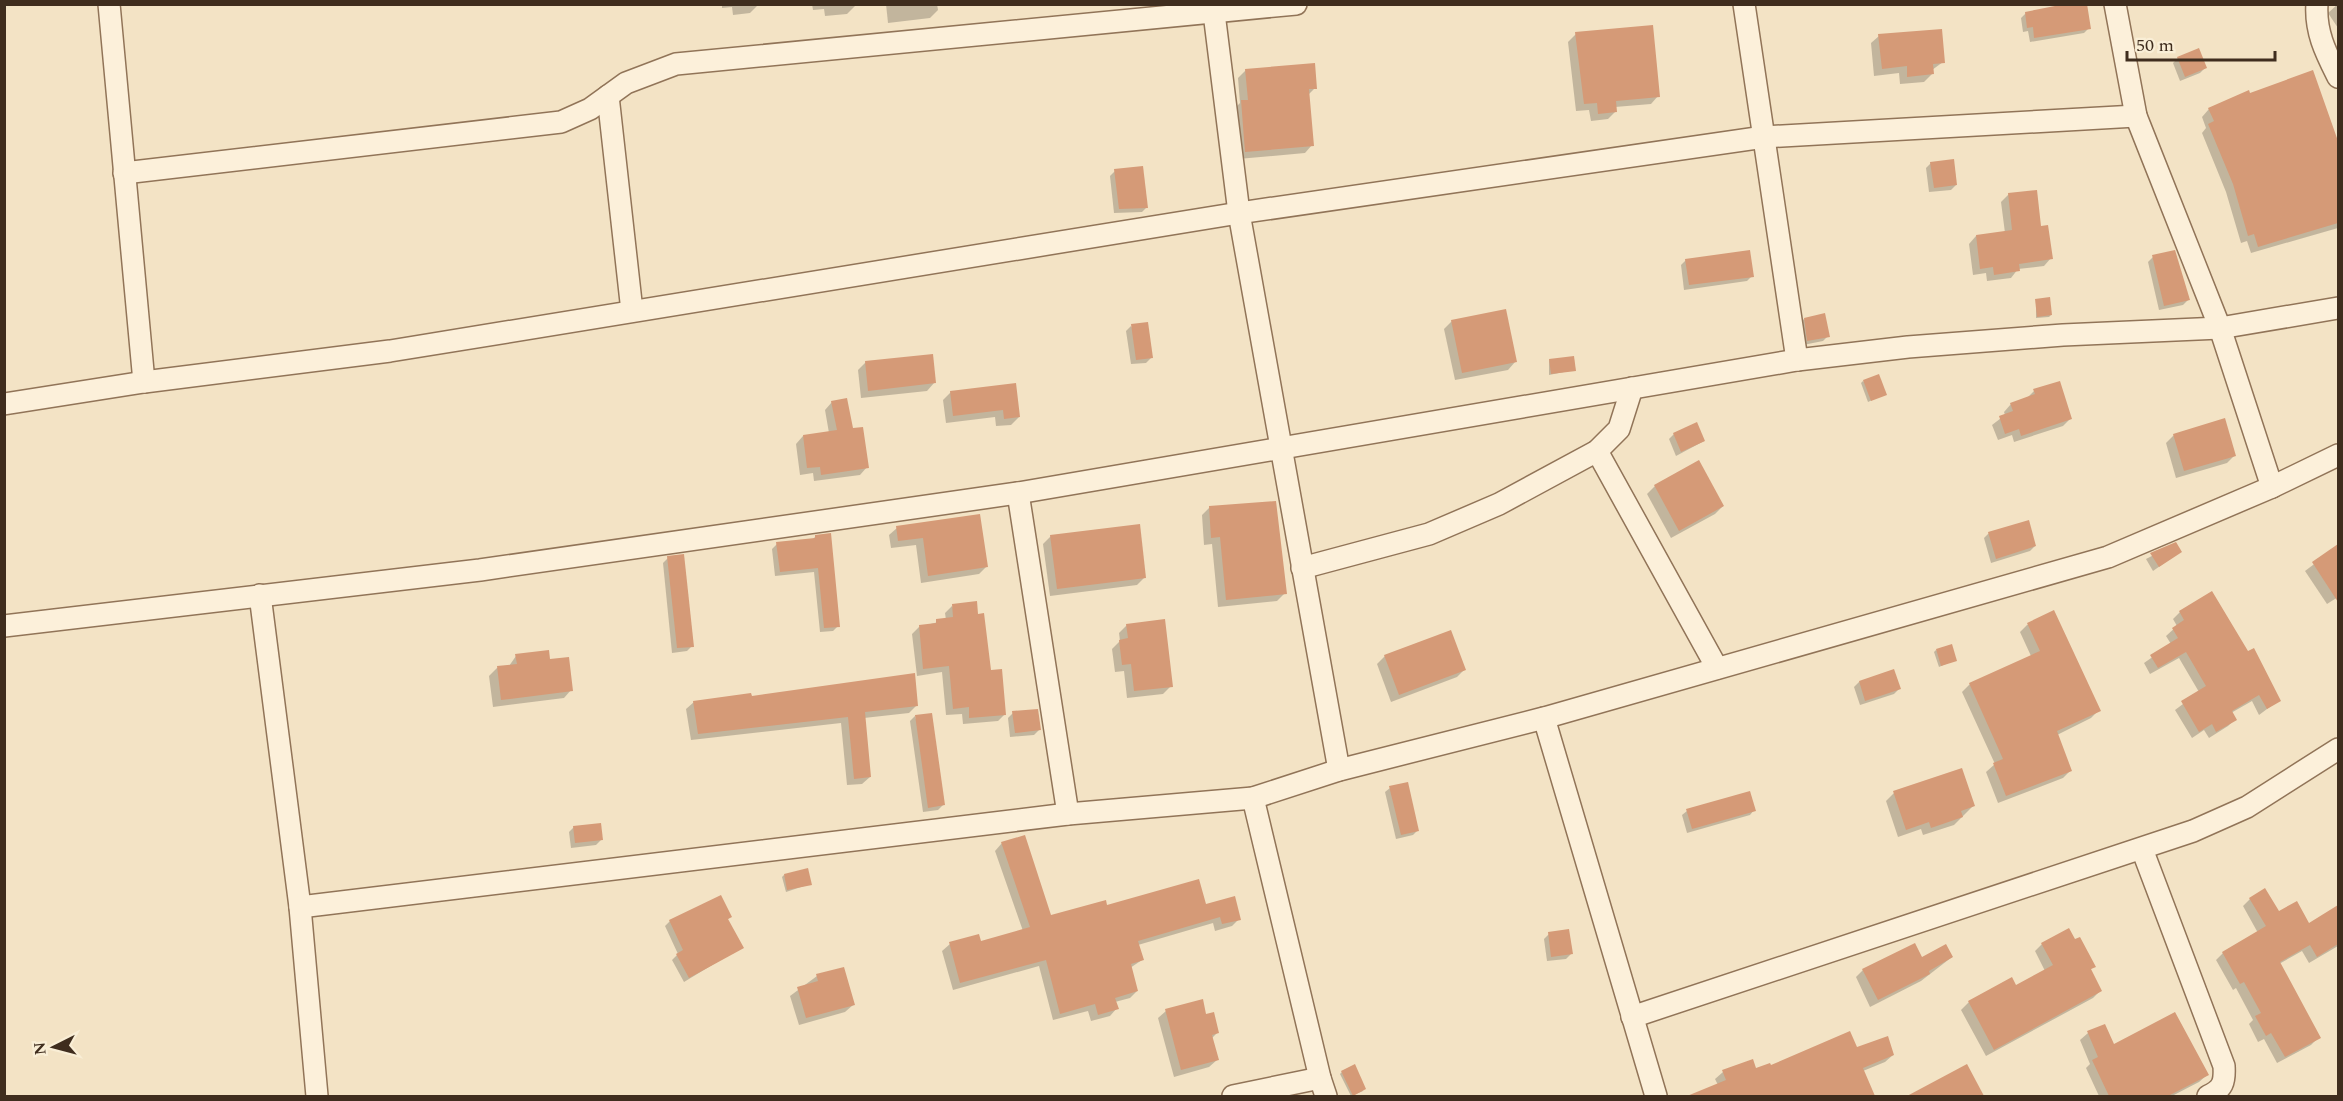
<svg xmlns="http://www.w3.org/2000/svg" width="2343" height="1101" viewBox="0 0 2343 1101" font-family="Spectral,serif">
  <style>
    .shadow { fill: #0003 }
    .building { fill: #d59a77 }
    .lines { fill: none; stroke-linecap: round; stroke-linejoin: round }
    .minor-casing { stroke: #917458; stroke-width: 24 }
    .minor { stroke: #fcf0da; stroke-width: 21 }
  </style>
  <rect width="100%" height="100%" fill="#f3e3c5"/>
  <!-- shadow -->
  <g class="shadow">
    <polygon points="722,4 758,4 758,5 750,13 733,15 732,7 722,8"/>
    <polygon points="812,4 867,4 855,6 847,14 825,16 824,9 813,10"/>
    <polygon points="886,4 937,4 938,10 930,18 888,23"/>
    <polygon points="2338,4 2338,28 2328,13"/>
    <polygon points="2026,13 2089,28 2084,33 2030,42 2028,31 2023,32 2021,18"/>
    <polygon points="1576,34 1658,96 1651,104 1615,107 1616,111 1608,119 1591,121 1589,110 1576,111 1568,42"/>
    <polygon points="1879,36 1943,62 1932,70 1932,74 1924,82 1900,84 1899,73 1874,76 1871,43"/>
    <polygon points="2178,58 2205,68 2200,73 2180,81 2173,63"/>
    <polygon points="1246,70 1315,88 1308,95 1312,145 1305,153 1238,159 1234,109 1240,103 1238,78"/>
    <polygon points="2209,109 2333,131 2338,151 2338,228 2251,253 2247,241 2241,243 2226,192 2202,133 2206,128 2202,117"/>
    <polygon points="1931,163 1956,185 1951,190 1929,192 1926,168"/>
    <polygon points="1115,171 1147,207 1142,212 1114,213 1110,176"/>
    <polygon points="2009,194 2040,228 2051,258 2044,266 2018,269 2011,278 1987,281 1986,273 1973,275 1969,244 1976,236 2005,233 2001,202"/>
    <polygon points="2153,257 2188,300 2183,305 2159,310 2148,262"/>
    <polygon points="1686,260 1752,276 1747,281 1684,290 1681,265"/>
    <polygon points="2036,300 2051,315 2049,317 2036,318"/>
    <polygon points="1804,319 1828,336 1823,341 1803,345 1799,324"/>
    <polygon points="1452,321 1515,362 1508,370 1455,380 1444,329"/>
    <polygon points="1131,326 1151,358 1146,363 1131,364 1126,331"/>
    <polygon points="1549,360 1574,370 1549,375"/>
    <polygon points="866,362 934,383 927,391 861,398 858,370"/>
    <polygon points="1863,381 1885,394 1868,402 1861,383"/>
    <polygon points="1015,385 1019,417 1011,425 996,426 995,417 946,423 943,400 951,392"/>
    <polygon points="2034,391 2071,418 2063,426 2014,442 2012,435 1998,440 1992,425 2005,415 2004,412 2011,404 2027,398"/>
    <polygon points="832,402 852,430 867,467 860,475 814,481 813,473 800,475 796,444 803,436 829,433 825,410"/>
    <polygon points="1674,434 1704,441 1676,456 1669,439"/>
    <polygon points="2174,435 2235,455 2227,463 2176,478 2166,443"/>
    <polygon points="1655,486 1723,506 1715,514 1671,538 1647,494"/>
    <polygon points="1210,507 1285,593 1277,601 1218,607 1212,544 1204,545 1202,515"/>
    <polygon points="979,516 986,567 979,574 921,583 916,545 891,548 889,535 897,528"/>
    <polygon points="1989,533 2035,546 2030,551 1991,563 1984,538"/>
    <polygon points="816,536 838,626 833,631 820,632 814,572 775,576 772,549 777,544 812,540"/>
    <polygon points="1051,536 1145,577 1137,585 1050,596 1043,544"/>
    <polygon points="2175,544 2180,552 2153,571 2146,559"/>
    <polygon points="2338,546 2338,597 2327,604 2305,571"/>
    <polygon points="668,558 692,646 687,651 672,653 663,563"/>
    <polygon points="952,606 990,672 1005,714 998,721 963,724 962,714 946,715 942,672 917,676 912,634 919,627 946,620 945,613"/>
    <polygon points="2053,612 2099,710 2091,718 2057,735 2070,771 2063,778 1998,803 1986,772 1995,764 1962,692 1970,684 2031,656 2020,632 2027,625"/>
    <polygon points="2180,612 2247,653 2279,700 2259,715 2252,701 2231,713 2235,719 2228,726 2209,738 2204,730 2192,738 2175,710 2199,692 2179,658 2150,674 2144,663 2171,644 2166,636 2177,626 2173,619"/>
    <polygon points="1127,625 1171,686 1163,694 1127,698 1124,671 1115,672 1112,649 1120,641 1119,633"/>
    <polygon points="1936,650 1955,660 1939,667 1934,652"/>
    <polygon points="516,656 549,661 571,690 564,698 493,707 489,676 497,668 509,666"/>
    <polygon points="1385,656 1465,669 1457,677 1391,702 1377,664"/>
    <polygon points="1859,682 1899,689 1894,694 1860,705 1854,687"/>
    <polygon points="751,698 917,705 909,713 864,718 870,777 862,784 847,785 841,723 691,740 686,709 694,702"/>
    <polygon points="1013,713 1039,730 1034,735 1010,737 1008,718"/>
    <polygon points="915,716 943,805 938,810 923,812 910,721"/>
    <polygon points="1961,770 1973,806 1954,825 1923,835 1921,829 1898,837 1886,801 1894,793"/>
    <polygon points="1390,788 1418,830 1413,835 1396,839 1385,792"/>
    <polygon points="1754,810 1750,815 1687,833 1682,815 1687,811"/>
    <polygon points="574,827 601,840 596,845 571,848 569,832"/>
    <polygon points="1002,843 1050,917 1106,907 1205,906 1239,919 1232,926 1215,931 1213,923 1138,945 1142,960 1130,968 1137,991 1130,998 1115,1002 1117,1008 1110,1016 1091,1021 1088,1011 1053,1020 1039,966 953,990 942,951 950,944 980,942 1023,931 995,851"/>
    <polygon points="784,875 810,884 786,892 782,877"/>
    <polygon points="2250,899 2308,925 2338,907 2338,946 2309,963 2302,951 2279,964 2319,1037 2311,1045 2277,1063 2264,1039 2258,1042 2249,1024 2253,1020 2236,988 2233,990 2216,960 2223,953 2258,933 2243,906"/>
    <polygon points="730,917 727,920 742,947 684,982 672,960 678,954 665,926 670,921"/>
    <polygon points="1549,934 1571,954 1566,959 1547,961 1544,939"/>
    <polygon points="2042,944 2094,966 2090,970 2100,991 2093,998 1986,1056 1961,1010 1969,1002 2011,979 2015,987 2045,971 2035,951"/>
    <polygon points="1952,957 1921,981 1870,1007 1856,977 1863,970"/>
    <polygon points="817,976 853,1005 845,1012 799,1025 790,996"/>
    <polygon points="1166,1011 1218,1032 1211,1039 1217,1060 1209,1067 1174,1077 1158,1018"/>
    <polygon points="2088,1033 2113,1046 2207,1075 2199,1082 2172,1096 2099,1096 2086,1068 2090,1064 2080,1040"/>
    <polygon points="1893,1055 1885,1062 1863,1071 1874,1096 1706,1096 1705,1094 1718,1085 1715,1079 1723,1072"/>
    <polygon points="1967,1066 1983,1096 1911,1096 1912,1095"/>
    <polygon points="1342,1072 1363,1091 1351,1096 1340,1074"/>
  </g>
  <!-- building -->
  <g class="building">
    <polygon points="2065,4 2087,4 2091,29 2034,38 2033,27 2027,28 2025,12"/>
    <polygon points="1653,25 1660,97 1616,101 1617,112 1598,114 1597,103 1584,104 1575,32"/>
    <polygon points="1942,29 1945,63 1933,64 1934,74 1907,77 1907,66 1882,69 1878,34"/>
    <polygon points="2199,48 2207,68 2185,77 2177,57"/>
    <polygon points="1315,63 1317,89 1309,89 1314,146 1245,152 1241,100 1248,100 1245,69"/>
    <polygon points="2313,70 2338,141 2338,223 2258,247 2254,234 2248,236 2233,184 2208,124 2214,121 2208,108 2249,90 2250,93"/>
    <polygon points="1954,159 1957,185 1934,188 1930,162"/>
    <polygon points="1143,166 1148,208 1119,209 1114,169"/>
    <polygon points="2037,190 2041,226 2048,225 2053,259 2019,264 2020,271 1994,275 1993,267 1980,269 1976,235 2012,230 2008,193"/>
    <polygon points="1750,250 1754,277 1689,285 1685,259"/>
    <polygon points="2175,250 2190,300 2164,306 2152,255"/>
    <polygon points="2050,297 2052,315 2037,317 2035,299"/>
    <polygon points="1506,309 1517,362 1462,373 1451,320"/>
    <polygon points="1825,313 1830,337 1807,341 1804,318"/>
    <polygon points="1148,322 1153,358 1136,360 1131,324"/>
    <polygon points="933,354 936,383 868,391 865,361"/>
    <polygon points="1574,356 1576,371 1551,374 1549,359"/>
    <polygon points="1879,374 1887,395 1871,401 1863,380"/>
    <polygon points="2060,381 2072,419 2021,436 2019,429 2005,434 1999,416 2013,411 2010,403 2035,394 2033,389"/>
    <polygon points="1016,383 1020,417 1004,419 1003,410 953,416 950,391"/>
    <polygon points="847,398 853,428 863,427 869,468 821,475 820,467 807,468 803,435 837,430 831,401"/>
    <polygon points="2225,418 2236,456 2184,471 2173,434"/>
    <polygon points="1697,422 1705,441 1681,452 1673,433"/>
    <polygon points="1699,460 1724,506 1679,531 1654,485"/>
    <polygon points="1276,501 1287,594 1226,600 1220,537 1211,538 1209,506"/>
    <polygon points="980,514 988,567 928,576 923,538 898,541 896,526"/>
    <polygon points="2029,520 2036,546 1996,559 1988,532"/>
    <polygon points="1140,524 1146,578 1057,589 1050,535"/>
    <polygon points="831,533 840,627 824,628 818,568 780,572 776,542 815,538 815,535"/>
    <polygon points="2176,542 2182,552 2159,567 2150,553"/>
    <polygon points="2338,544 2338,602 2312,562"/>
    <polygon points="684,554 694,647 677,648 667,556"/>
    <polygon points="2212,591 2248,651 2254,648 2281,701 2267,709 2259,695 2232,711 2237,720 2216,732 2212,724 2199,732 2181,701 2206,686 2186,652 2158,668 2150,655 2178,638 2172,628 2184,620 2179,611"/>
    <polygon points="977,601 978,614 984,613 991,670 1002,669 1006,715 969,718 969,707 953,709 949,666 923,669 919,625 936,623 936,619 953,617 952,604"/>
    <polygon points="2054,610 2101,711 2057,731 2072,771 2006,796 1993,763 2003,759 1969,683 2040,651 2027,623"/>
    <polygon points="1165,619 1173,687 1134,691 1131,664 1122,665 1119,640 1128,638 1126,624"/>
    <polygon points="1451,630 1466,670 1399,695 1384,655"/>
    <polygon points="1952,644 1957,661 1941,666 1936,649"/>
    <polygon points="549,650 550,659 569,657 573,691 501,700 497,666 517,664 515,654"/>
    <polygon points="1894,669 1901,689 1865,701 1859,681"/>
    <polygon points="915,673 918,706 865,712 871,777 854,779 848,717 698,734 693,701 751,693 752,696"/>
    <polygon points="1038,709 1041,730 1015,733 1012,711"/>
    <polygon points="932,713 945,805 928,808 915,715"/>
    <polygon points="1962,768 1975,806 1961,811 1963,817 1931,828 1929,822 1906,830 1893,791"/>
    <polygon points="1408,782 1419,831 1401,835 1389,786"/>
    <polygon points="1750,791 1756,811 1692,829 1686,809"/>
    <polygon points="601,823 603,840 575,843 573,826"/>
    <polygon points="1025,835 1051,915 1106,900 1107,905 1199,879 1206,904 1235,896 1241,920 1222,924 1220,917 1138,941 1144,960 1131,964 1138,991 1115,998 1119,1009 1098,1015 1095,1004 1060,1014 1046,960 960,983 949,942 979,934 981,941 1030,927 1001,842"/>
    <polygon points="808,868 812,885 787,890 784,874"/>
    <polygon points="2265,888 2279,911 2297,901 2309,923 2338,905 2338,944 2317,957 2310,945 2280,962 2321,1038 2285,1057 2271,1033 2266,1036 2255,1016 2261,1013 2244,982 2240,984 2222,952 2266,926 2249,898"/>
    <polygon points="721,895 732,917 728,919 744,948 689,978 676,954 683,950 669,920"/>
    <polygon points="2069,928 2075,939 2080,937 2096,967 2091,969 2102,991 1994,1050 1968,1001 2012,977 2016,985 2053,965 2041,943"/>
    <polygon points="1569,929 1573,954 1551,957 1548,932"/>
    <polygon points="1915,943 1922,957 1946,944 1953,957 1929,971 1930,974 1878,1000 1862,969"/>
    <polygon points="844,967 855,1005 806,1018 797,987 818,981 816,974"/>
    <polygon points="1203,999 1206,1014 1214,1012 1219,1033 1212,1035 1219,1060 1181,1070 1165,1009"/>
    <polygon points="2175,1012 2209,1075 2168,1096 2109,1096 2092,1060 2098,1057 2087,1031 2105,1024 2114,1044"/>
    <polygon points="1850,1031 1857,1047 1888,1036 1894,1055 1863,1068 1875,1096 1687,1096 1726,1080 1722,1070 1753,1059 1756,1068 1770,1063 1771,1065"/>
    <polygon points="1355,1064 1366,1089 1353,1096 1341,1071"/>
    <polygon points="1967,1064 1984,1096 1907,1096"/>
  </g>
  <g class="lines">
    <!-- minor casing -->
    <g class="minor-casing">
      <g id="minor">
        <polyline points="109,4 144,382"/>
        <polyline points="1744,4 1797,360"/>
        <polyline points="2115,4 2136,116 2220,328 2272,487"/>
        <path d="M2317,4C2315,32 2326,53 2338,77"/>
        <polyline points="1214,13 1239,213 1339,770"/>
        <polyline points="608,96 632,311"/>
        <polyline points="124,173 561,122 590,109 626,83 676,64 1296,4"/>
        <polyline points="4,404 144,382 390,351 1239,213 1764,137 2136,116"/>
        <polyline points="1597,451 1717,668"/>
        <polyline points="1018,493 1068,814"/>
        <polyline points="1302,568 1429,534 1499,504 1597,451 1619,429 1632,388"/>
        <polyline points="260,595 300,907 317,1096"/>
        <polyline points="4,626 480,570 1018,493 1797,360 1908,347 2063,335 2220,328 2338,308"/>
        <polyline points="1544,718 1656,1096"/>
        <polyline points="1253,798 1320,1078 1326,1096"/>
        <path d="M2142,849L2224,1066C2225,1082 2223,1089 2208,1096"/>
        <polyline points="300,907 1068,814 1253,798 1339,770 1544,718 2108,557 2272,487 2338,455"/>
        <polyline points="1632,1017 2193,831 2247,807 2338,749"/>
        <polyline points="1233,1096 1320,1078"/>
      </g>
    </g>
    <!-- minor -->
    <use href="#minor" class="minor"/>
  </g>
  <!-- border -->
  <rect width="2343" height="1101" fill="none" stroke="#3f2d1e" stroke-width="12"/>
  <!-- north arrow -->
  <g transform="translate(54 1047) rotate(264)" stroke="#f9eed6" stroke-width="4.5" paint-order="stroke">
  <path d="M0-4.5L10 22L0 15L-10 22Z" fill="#3f2d1e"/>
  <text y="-9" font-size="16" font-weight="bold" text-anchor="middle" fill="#3f2d1e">N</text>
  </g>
  <!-- scale -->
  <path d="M2127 51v9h148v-9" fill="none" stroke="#3f2d1e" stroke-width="3"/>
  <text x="2136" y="51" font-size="18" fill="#3f2d1e" stroke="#f9eed6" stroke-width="4.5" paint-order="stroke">50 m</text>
</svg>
